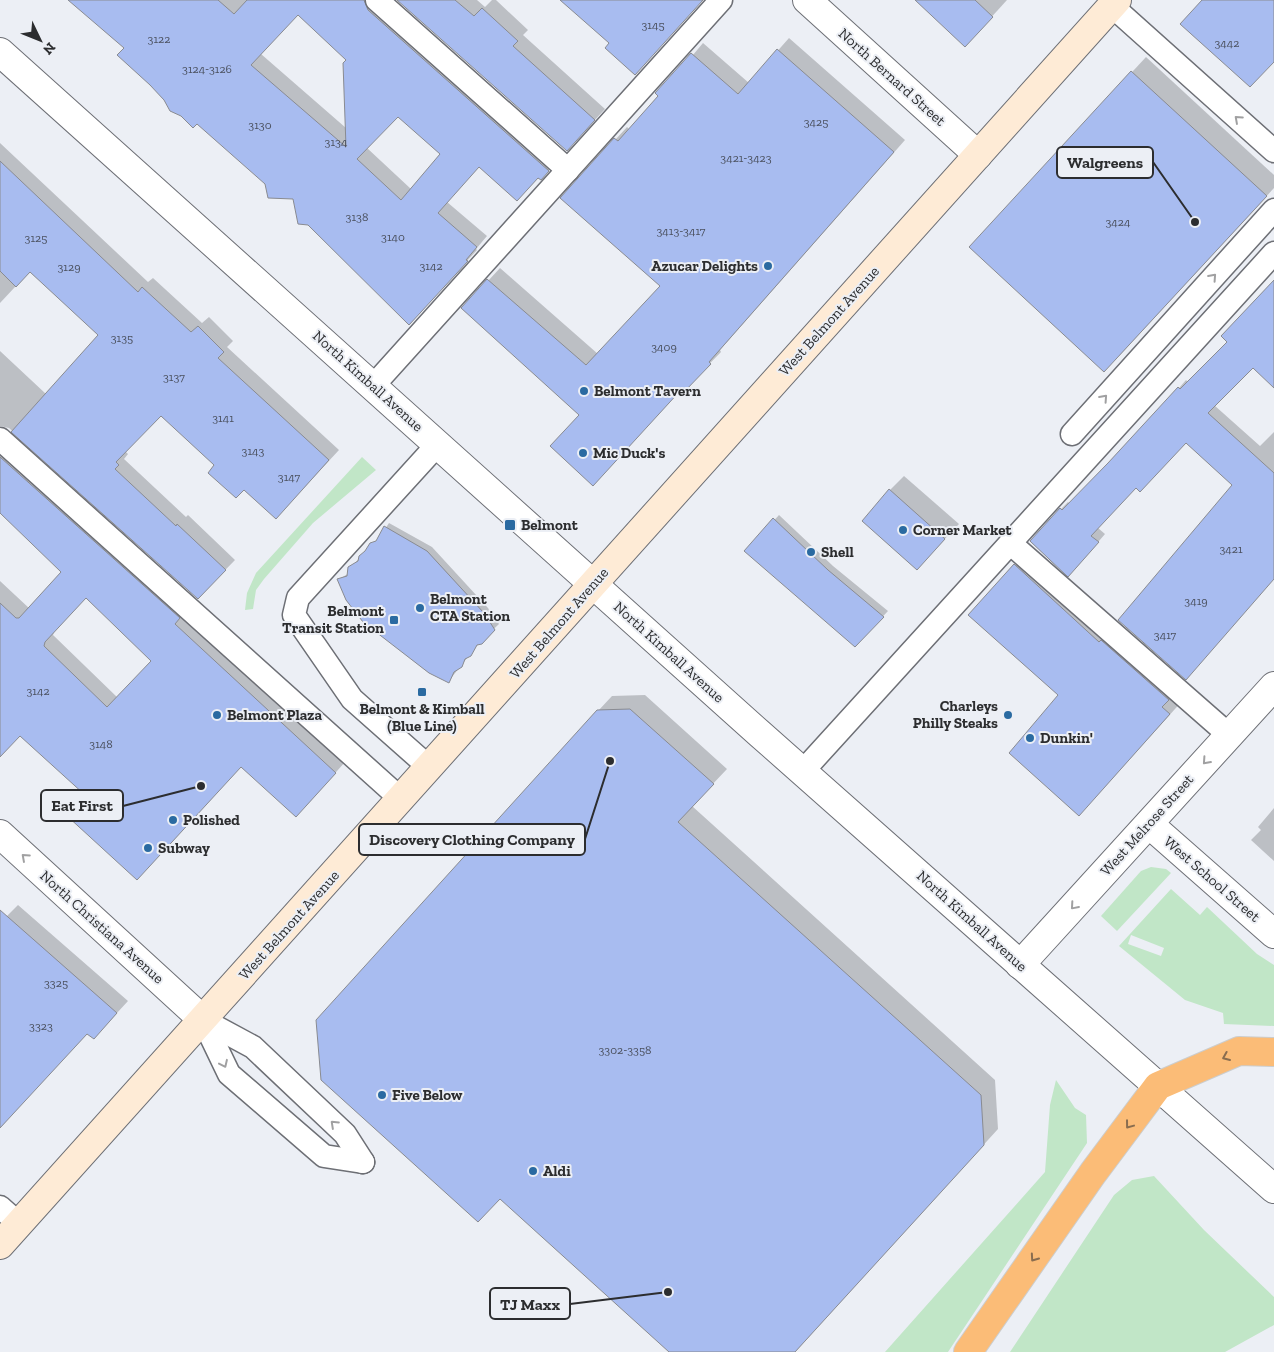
<svg xmlns="http://www.w3.org/2000/svg" width="1274" height="1352" viewBox="0 0 1274 1352" font-family="'Zilla Slab',serif">
  <style>
    .green { fill: #c1e6c7; fill-rule: evenodd }
    .shadow { fill: #0003; fill-rule: evenodd }
    .building { fill: #a8bcf0; stroke: #898b91; fill-rule: evenodd }
    .lines { fill: none; stroke-linecap: round; stroke-linejoin: round }
    .service-casing { stroke: #6d6f75; stroke-width: 25 }
    .minor-casing { stroke: #6d6f75; stroke-width: 30 }
    .tertiary-casing { stroke: #6d6f75; stroke-width: 30 }
    .secondary-casing { stroke: #6d6f75; stroke-width: 30 }
    .motorway-casing { stroke: #cccdcd; stroke-width: 30 }
    .service { stroke: #fff; stroke-width: 22 }
    .minor { stroke: #fff; stroke-width: 28 }
    .tertiary { stroke: #fff; stroke-width: 28 }
    .secondary { stroke: #feebd6; stroke-width: 28 }
    .motorway { stroke: #fbbc77; stroke-width: 28 }
    .oneway { stroke: #a0a0a1 }
    .oneway2 { stroke: #896d4f }
    .poi-dot { fill: #2a6aa1; stroke: #eceff5; stroke-width: 2 }
    .labels { text-anchor: middle; stroke-width: 4; stroke-linejoin: round; paint-order: stroke }
    .number-label { font-size: 12px; fill: #4b515f }
    .street-label { font-size: 15px; fill: #2c2d2f; stroke: #eceff5 }
    .poi-label { font-size: 15px; font-weight: bold; fill: #2c2d2f; stroke: #eceff5; text-anchor: start }
    .leader { fill: none; stroke: #2c2d2f; stroke-width: 2 }
    .callout-dot { fill: #2c2d2f; stroke: #eceff5; stroke-width: 2 }
    .callout { fill: #eceff5; stroke: #2c2d2f; stroke-width: 2 }
    .callout-label { font-size: 16px; text-anchor: middle; font-weight: bold; fill: #2c2d2f }
  </style>
  <rect width="100%" height="100%" fill="#eceff5"/>
  <!-- green -->
  <g class="green">
    <polygon points="362,457 376,470 313,523 264,579 256,590 253,609 245,610 247,593 256,573"/>
    <polygon points="1151,867 1166,869 1171,873 1117,931 1101,916 1141,871"/>
    <path d="M1171,889L1200,915L1207,907L1257,954L1274,965V1026L1224,1024L1223,1013L1185,1000L1119,946ZM1131,935L1164,948L1161,956L1128,944Z"/>
    <polygon points="1056,1080 1075,1108 1086,1115 1087,1143 948,1352 885,1352 1045,1172 1050,1105"/>
    <polygon points="1154,1176 1204,1230 1274,1297 1274,1325 1225,1352 1010,1352 1114,1195 1132,1180"/>
  </g>
  <!-- shadow -->
  <g class="shadow">
    <path d="M70,0H379L551,168L541,179L479,165L447,202L487,236L476,249L477,250L420,312L294,198L267,183L197,122L165,99L125,48ZM298,13L348,60L346,128L261,54ZM398,115L441,154L411,189L367,148Z"/>
    <polygon points="399,0 477,0 485,7 492,0 496,0 528,30 523,35 605,109 577,139"/>
    <polygon points="917,0 1007,0 977,33"/>
    <polygon points="789,38 905,140 720,350 721,352 683,391 681,389 581,414 463,308 500,268 598,354 662,286 562,198 627,127 630,130 703,43 749,83"/>
    <polygon points="1146,57 1274,175 1274,188 1119,356 970,247"/>
    <polygon points="0,143 148,282 153,278 202,323 209,317 233,341 227,347 339,450 276,518 161,414 125,451 128,454 124,459 186,517 188,515 235,560 198,598 9,428 0,426 0,351 46,394 100,335 30,271 0,303"/>
    <polygon points="1274,280 1274,345 1214,405 1260,446 1274,432 1274,578 1234,484 1186,442 1136,487 1098,528 1105,534 1076,568 1061,509 1068,502 1070,504 1179,388 1186,380 1188,382 1229,342"/>
    <path d="M0,437L345,762L306,806L241,766L87,795L20,735L0,730V581L30,609L63,572L0,512ZM86,597L152,661L118,698L53,635L55,630Z"/>
    <polygon points="904,476 959,524 917,568 890,490"/>
    <polygon points="779,515 833,566 888,611 855,646 746,551"/>
    <polygon points="389,523 432,547 488,608 499,624 479,643 448,682 338,580 349,573 350,568 379,538"/>
    <polygon points="1029,551 1184,699 1093,800 1060,695 970,615"/>
    <polygon points="645,695 727,769 692,806 995,1080 998,1129 795,1352 671,1352 598,711 612,696"/>
    <polygon points="1274,808 1274,861 1251,840 1261,830 1258,827"/>
    <polygon points="18,905 128,1001 105,1026 88,1032 0,1127 0,923"/>
  </g>
  <!-- building -->
  <g class="building">
    <path d="M68,0H218L234,14L247,0H364L368,10L549,171L541,180L538,178L517,201L479,167L438,213L477,247L466,260L468,261L409,325L308,225L298,224L293,199L268,198L265,184L197,124L193,128L181,116L170,111L164,100L150,85L117,55L124,48ZM298,15L346,60L343,63L346,147L251,65ZM398,117L440,154L401,200L357,159Z"/>
    <polygon points="397,0 455,0 474,16 482,8 518,41 513,46 595,120 567,151"/>
    <polygon points="560,0 703,0 635,75 605,48 609,43"/>
    <polygon points="915,0 975,0 993,17 965,47"/>
    <polygon points="1202,0 1274,0 1274,62 1250,87 1180,24"/>
    <polygon points="777,49 894,152 709,362 711,364 683,393 680,391 593,486 550,446 579,415 461,308 487,279 586,365 660,286 560,198 614,138 618,141 658,96 655,93 691,53 738,94"/>
    <polygon points="1131,71 1267,196 1104,372 969,247"/>
    <polygon points="0,161 138,292 142,287 191,332 198,326 224,352 218,358 329,460 276,519 244,490 236,498 208,473 214,465 161,416 116,462 119,465 115,469 176,526 177,524 226,570 198,599 11,432 98,335 30,272 16,287 0,271"/>
    <polygon points="1274,280 1274,388 1253,368 1208,413 1274,473 1274,579 1186,680 1118,620 1232,485 1186,443 1140,492 1136,488 1091,536 1099,542 1068,577 1030,541 1060,508 1062,510 1108,463 1178,387 1180,389 1227,342 1221,336"/>
    <path d="M0,457L180,618L175,624L336,773L296,817L241,767L137,880L66,815L85,795L20,736L0,757V603L16,618H19L61,572L0,513ZM86,598L151,661L107,707L44,646L45,642Z"/>
    <polygon points="889,489 945,539 917,570 862,521"/>
    <polygon points="773,518 828,570 884,617 855,647 744,551"/>
    <polygon points="384,526 427,551 484,613 495,630 482,644 477,645 471,656 465,659 462,667 454,672 449,683 429,673 363,622 346,600 337,579 347,576 348,567 358,561 359,556 365,551 370,543 376,541"/>
    <polygon points="1014,564 1099,642 1101,640 1169,700 1162,707 1170,714 1079,816 1009,753 1058,695 968,615"/>
    <polygon points="630,709 714,784 678,822 981,1095 984,1145 795,1352 669,1352 500,1199 478,1222 321,1080 316,1020 597,710"/>
    <polygon points="0,910 117,1013 94,1039 87,1034 0,1128"/>
  </g>
  <g class="lines">
    <!-- service casing -->
    <g class="service-casing">
      <g id="service">
        <polyline points="377,0 568,170"/>
        <polyline points="1112,6 1274,151"/>
        <polyline points="373,386 721,0"/>
        <polyline points="1072,434 1274,210"/>
        <polyline points="0,439 402,800"/>
        <polyline points="1010,543 1229,735"/>
        <polyline points="430,768 352,699 294,615 298,598 438,444"/>
        <polyline points="803,771 1274,253"/>
        <polyline points="203,1020 229,1074 324,1156 363,1162"/>
        <polyline points="203,1020 253,1047 345,1134 363,1162"/>
        <polyline points="0,1207 19,1224"/>
      </g>
    </g>
    <!-- minor casing -->
    <g class="minor-casing">
      <g id="minor">
        <polyline points="807,0 978,155"/>
        <polyline points="1149,824 1274,934"/>
        <polyline points="0,834 203,1020"/>
        <polyline points="1020,965 1274,686"/>
      </g>
    </g>
    <!-- tertiary casing -->
    <g class="tertiary-casing">
      <polyline id="tertiary" points="0,52 760,734 1274,1189"/>
    </g>
    <!-- secondary casing -->
    <g class="secondary-casing">
      <path id="secondary" d="M0,1245C373,831 744,415 1117,0"/>
    </g>
    <!-- motorway casing -->
    <g class="motorway-casing">
      <polyline id="motorway" points="968,1352 1093,1173 1158,1086 1239,1051 1274,1052"/>
    </g>
    <!-- service -->
    <use href="#service" class="service"/>
    <!-- minor -->
    <use href="#minor" class="minor"/>
    <!-- tertiary -->
    <use href="#tertiary" class="tertiary"/>
    <!-- secondary -->
    <use href="#secondary" class="secondary"/>
    <!-- motorway -->
    <use href="#motorway" class="motorway"/>
  </g>
  <!-- one-way arrows -->
  <defs><path id="oneway-chevron" d="M-2-3.5L2.5 0L-2 3.5" fill="none" stroke-width="1.6" stroke-linecap="round" stroke-linejoin="round" transform="scale(1.25)"/></defs>
  <g class="oneway">
    <use href="#oneway-chevron" transform="translate(1238 119) rotate(-138)"/>
    <use href="#oneway-chevron" transform="translate(1213 277) rotate(-48)"/>
    <use href="#oneway-chevron" transform="translate(1104 398) rotate(-48)"/>
    <use href="#oneway-chevron" transform="translate(1206 761) rotate(132)"/>
    <use href="#oneway-chevron" transform="translate(25 857) rotate(-138)"/>
    <use href="#oneway-chevron" transform="translate(1074 906) rotate(131)"/>
    <use href="#oneway-chevron" transform="translate(224 1064) rotate(65)"/>
    <use href="#oneway-chevron" transform="translate(334 1124) rotate(-137)"/>
  </g>
  <g class="oneway2">
    <use href="#oneway-chevron" transform="translate(1226 1057) rotate(157)"/>
    <use href="#oneway-chevron" transform="translate(1129 1125) rotate(127)"/>
    <use href="#oneway-chevron" transform="translate(1034 1258) rotate(125)"/>
  </g>
  <!-- markers -->
  <g class="poi-dot">
    <circle cx="768" cy="266" r="5"/>
    <circle cx="584" cy="391" r="5"/>
    <circle cx="583" cy="453" r="5"/>
    <rect x="504" y="519" width="12" height="12" rx="2.5"/>
    <circle cx="903" cy="530" r="5"/>
    <circle cx="811" cy="552" r="5"/>
    <circle cx="420" cy="608" r="5"/>
    <rect x="389" y="615" width="10" height="10" rx="2.5"/>
    <rect x="417" y="687" width="10" height="10" rx="2.5"/>
    <circle cx="217" cy="715" r="5"/>
    <circle cx="1008" cy="715" r="5"/>
    <circle cx="1030" cy="738" r="5"/>
    <circle cx="173" cy="820" r="5"/>
    <circle cx="148" cy="848" r="5"/>
    <circle cx="382" cy="1095" r="5"/>
    <circle cx="533" cy="1171" r="5"/>
  </g>
  <g class="labels">
    <!-- number labels -->
    <g class="number-label">
      <text x="653" y="29">3145</text>
      <text x="159" y="43">3122</text>
      <text x="1227" y="47">3442</text>
      <text x="207" y="73">3124-3126</text>
      <text x="816" y="126">3425</text>
      <text x="260" y="129">3130</text>
      <text x="336" y="146">3134</text>
      <text x="746" y="162">3421-3423</text>
      <text x="357" y="221">3138</text>
      <text x="1118" y="226">3424</text>
      <text x="681" y="235">3413-3417</text>
      <text x="393" y="241">3140</text>
      <text x="36" y="242">3125</text>
      <text x="431" y="270">3142</text>
      <text x="69" y="271">3129</text>
      <text x="122" y="342">3135</text>
      <text x="664" y="351">3409</text>
      <text x="174" y="381">3137</text>
      <text x="223" y="422">3141</text>
      <text x="253" y="455">3143</text>
      <text x="289" y="481">3147</text>
      <text x="1231" y="553">3421</text>
      <text x="1196" y="605">3419</text>
      <text x="1165" y="639">3417</text>
      <text x="38" y="695">3142</text>
      <text x="101" y="748">3148</text>
      <text x="56" y="987">3325</text>
      <text x="41" y="1030">3323</text>
      <text x="625" y="1054">3302-3358</text>
    </g>
    <!-- street labels -->
    <g class="street-label">
      <text transform="translate(892 77) rotate(42)" y="5">North Bernard Street</text>
      <text transform="translate(829 321) rotate(-48)" y="5">West Belmont Avenue</text>
      <text transform="translate(368 381) rotate(42)" y="5">North Kimball Avenue</text>
      <text transform="translate(559 623) rotate(-49)" y="5">West Belmont Avenue</text>
      <text transform="translate(669 652) rotate(42)" y="5">North Kimball Avenue</text>
      <text transform="translate(1147 825) rotate(-48)" y="5">West Melrose Street</text>
      <text transform="translate(1212 879) rotate(41)" y="5">West School Street</text>
      <text transform="translate(972 921) rotate(42)" y="5">North Kimball Avenue</text>
      <text transform="translate(289 925) rotate(-48)" y="5">West Belmont Avenue</text>
      <text transform="translate(102 927) rotate(42)" y="5">North Christiana Avenue</text>
    </g>
    <!-- poi labels -->
    <g class="poi-label">
      <text x="758" y="271" text-anchor="end">Azucar Delights</text>
      <text x="594" y="396">Belmont Tavern</text>
      <text x="593" y="458">Mic Duck's</text>
      <text x="521" y="530">Belmont</text>
      <text x="913" y="535">Corner Market</text>
      <text x="821" y="557">Shell</text>
      <text x="430" y="604">Belmont<tspan x="430" dy="17">CTA Station</tspan></text>
      <text x="384" y="616" text-anchor="end">Belmont<tspan x="384" dy="17">Transit Station</tspan></text>
      <text x="998" y="711" text-anchor="end">Charleys<tspan x="998" dy="17">Philly Steaks</tspan></text>
      <text x="422" y="714" text-anchor="middle">Belmont &amp; Kimball<tspan x="422" dy="17">(Blue Line)</tspan></text>
      <text x="227" y="720">Belmont Plaza</text>
      <text x="1040" y="743">Dunkin'</text>
      <text x="183" y="825">Polished</text>
      <text x="158" y="853">Subway</text>
      <text x="392" y="1100">Five Below</text>
      <text x="543" y="1176">Aldi</text>
    </g>
  </g>
  <!-- callouts -->
  <path class="leader" d="M1195 222L1153 162M201 786L123 806M610 761L585 839M668 1292L570 1304"/>
  <g class="callout-dot">
    <circle cx="1195" cy="222" r="5"/>
    <circle cx="201" cy="786" r="5"/>
    <circle cx="610" cy="761" r="5"/>
    <circle cx="668" cy="1292" r="5"/>
  </g>
  <g class="callout">
    <rect x="1057" y="147" width="96" height="31" rx="5"/>
    <rect x="41" y="790" width="82" height="31" rx="5"/>
    <rect x="359" y="824" width="226" height="31" rx="5"/>
    <rect x="490" y="1288" width="80" height="31" rx="5"/>
  </g>
  <g class="callout-label">
    <text x="1105" y="168">Walgreens</text>
    <text x="82" y="811">Eat First</text>
    <text x="472" y="845">Discovery Clothing Company</text>
    <text x="530" y="1310">TJ Maxx</text>
  </g>
  <!-- north arrow -->
  <g transform="translate(40 40) rotate(133)" stroke="#eceff5" stroke-width="4" paint-order="stroke">
  <path d="M0-4L9 19L0 12L-9 19Z" fill="#2c2d2f"/>
  <text y="-8" font-size="14" font-weight="bold" text-anchor="middle" fill="#2c2d2f">N</text>
  </g>
</svg>
